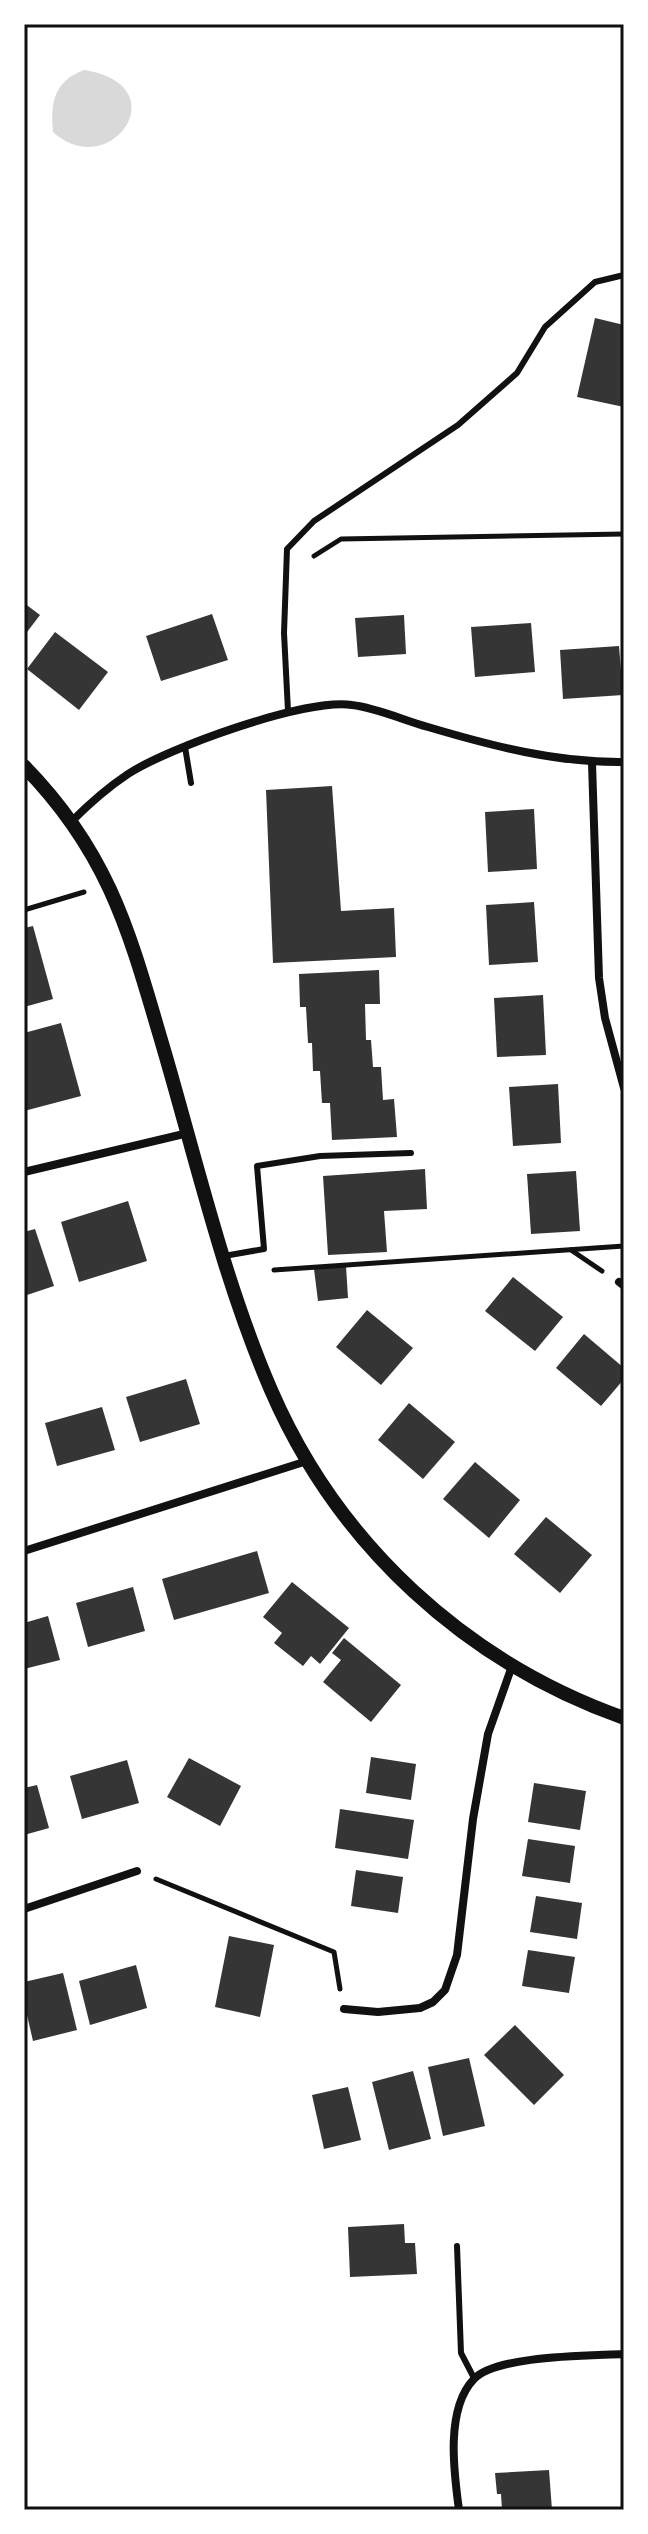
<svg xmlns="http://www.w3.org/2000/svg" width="648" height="2534" viewBox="0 0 648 2534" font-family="'PT Sans',sans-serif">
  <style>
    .water { fill: #d9d9d9 }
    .building { fill: #353535 }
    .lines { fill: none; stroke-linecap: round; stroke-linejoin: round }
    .path { stroke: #111; stroke-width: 5 }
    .service { stroke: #111; stroke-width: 6 }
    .minor { stroke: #111; stroke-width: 8 }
    .tertiary { stroke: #111; stroke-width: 14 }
    .neatline { fill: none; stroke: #111; stroke-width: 3 }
  </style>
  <rect width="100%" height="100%" fill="#fff"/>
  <!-- water -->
  <path class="water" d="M84,70C180,85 110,184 53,132C50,103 54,81 84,70Z"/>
  <!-- building -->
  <g class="building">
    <polygon points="595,318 624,325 624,407 577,397"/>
    <polygon points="24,603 40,615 24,636"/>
    <polygon points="212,614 228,660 161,681 146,636"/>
    <polygon points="404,615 406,654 358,657 355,618"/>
    <polygon points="531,623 535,672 475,677 471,627"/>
    <polygon points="55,632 108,672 79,710 27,669"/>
    <polygon points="619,646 623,695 563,699 560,650"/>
    <polygon points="332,786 341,911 394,908 396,957 273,963 266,790"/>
    <polygon points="534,809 537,869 488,872 485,812"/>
    <polygon points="534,902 538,962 489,965 486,905"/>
    <polygon points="33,926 53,999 24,1007 24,928"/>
    <polygon points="379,970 380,1004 365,1004 366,1040 371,1040 373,1067 381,1067 383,1100 394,1099 397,1137 332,1140 330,1103 322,1103 320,1071 313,1071 312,1043 308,1043 306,1007 300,1007 299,974"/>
    <polygon points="543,995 546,1055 497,1057 494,998"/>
    <polygon points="61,1023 81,1096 24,1111 24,1033"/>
    <polygon points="558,1084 561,1143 513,1146 509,1087"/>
    <polygon points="425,1169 427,1209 384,1211 387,1252 328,1255 323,1176"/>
    <polygon points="576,1171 580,1231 531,1234 527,1174"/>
    <polygon points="128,1201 147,1261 79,1282 61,1222"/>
    <polygon points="35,1229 54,1286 24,1296 24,1232"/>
    <polygon points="346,1266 348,1298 318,1301 314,1269"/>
    <polygon points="513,1277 563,1317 535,1351 485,1311"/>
    <polygon points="367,1310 413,1348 381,1385 336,1347"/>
    <polygon points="584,1334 624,1368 624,1379 601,1406 556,1368"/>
    <polygon points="186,1379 200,1424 140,1442 126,1397"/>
    <polygon points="409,1403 455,1442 423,1479 378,1440"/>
    <polygon points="102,1407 115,1450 57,1466 45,1423"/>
    <polygon points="475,1462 520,1500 489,1538 443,1499"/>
    <polygon points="546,1517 592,1555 560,1593 514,1554"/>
    <polygon points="257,1551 269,1593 174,1620 162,1579"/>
    <polygon points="292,1582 349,1628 320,1664 311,1656 303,1666 274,1643 282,1633 263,1617"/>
    <polygon points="133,1587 145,1631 88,1647 76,1603"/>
    <polygon points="48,1616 60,1660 24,1669 24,1623"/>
    <polygon points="344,1638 401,1685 371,1722 323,1682 341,1660 332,1653"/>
    <polygon points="371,1757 416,1764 411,1800 366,1793"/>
    <polygon points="189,1758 241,1786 220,1826 167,1797"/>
    <polygon points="127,1760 139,1803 82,1819 70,1776"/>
    <polygon points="534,1783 586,1791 580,1830 528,1822"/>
    <polygon points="37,1785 49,1828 24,1835 24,1788"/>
    <polygon points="340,1809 414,1820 408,1859 335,1848"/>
    <polygon points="528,1839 575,1846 570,1883 522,1876"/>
    <polygon points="356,1870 403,1877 398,1913 351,1906"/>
    <polygon points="536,1896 582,1903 577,1939 530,1932"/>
    <polygon points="229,1936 274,1945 260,2017 215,2007"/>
    <polygon points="528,1950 575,1957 569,1993 522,1986"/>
    <polygon points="136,1965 147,2008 90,2025 79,1981"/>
    <polygon points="63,1973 77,2030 33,2041 24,2002 24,1982"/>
    <polygon points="515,2025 564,2075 534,2105 484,2055"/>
    <polygon points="469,2058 485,2126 443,2136 428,2067"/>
    <polygon points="413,2071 431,2139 389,2150 372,2082"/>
    <polygon points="348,2087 361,2140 324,2149 312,2095"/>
    <polygon points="404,2224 405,2243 415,2243 417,2274 350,2277 348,2227"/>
    <polygon points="549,2470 552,2510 502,2510 501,2494 497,2494 495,2473"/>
  </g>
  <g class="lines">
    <!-- path -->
    <g class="path">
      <polyline points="314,556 341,539 624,534"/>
      <polyline points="24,910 84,892"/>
      <polyline points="571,1250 602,1271"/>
      <polyline points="274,1270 624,1246"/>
      <polyline points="156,1879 334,1952 340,1989"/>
    </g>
    <!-- service -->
    <g class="service">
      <polyline points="288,711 284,633 287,549 314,521 458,425 517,373 545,327 595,282 624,275"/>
      <polyline points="185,747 191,783"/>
      <polyline points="224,1256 264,1249 257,1166 320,1156 411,1153"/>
      <polyline points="457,2246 461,2353 474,2378"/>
    </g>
    <!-- minor -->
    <g class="minor">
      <polyline points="592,763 599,978 605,1018 624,1088"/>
      <path d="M72,821C89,804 107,788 128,774C168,748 305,698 352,705C377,708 403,720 428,727C492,746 557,763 624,762"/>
      <polyline points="24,1172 188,1133"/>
      <polyline points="619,1282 624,1286"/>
      <polyline points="24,1551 307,1461"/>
      <polyline points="24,1909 137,1871"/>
      <polyline points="344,2009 378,2012 420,2008 433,2002 445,1990 457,1955 473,1819 488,1734 512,1666"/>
      <path d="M459,2510C454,2473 445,2409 474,2379C497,2355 590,2356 624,2354"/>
    </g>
    <!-- tertiary -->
    <path class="tertiary" d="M24,766C111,855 130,935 164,1050C197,1163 224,1281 271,1390C338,1545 466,1662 624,1718"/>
  </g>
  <!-- border -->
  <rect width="648" height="2534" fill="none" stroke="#ffffff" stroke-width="52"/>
  <rect x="26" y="26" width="596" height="2482" class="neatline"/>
</svg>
